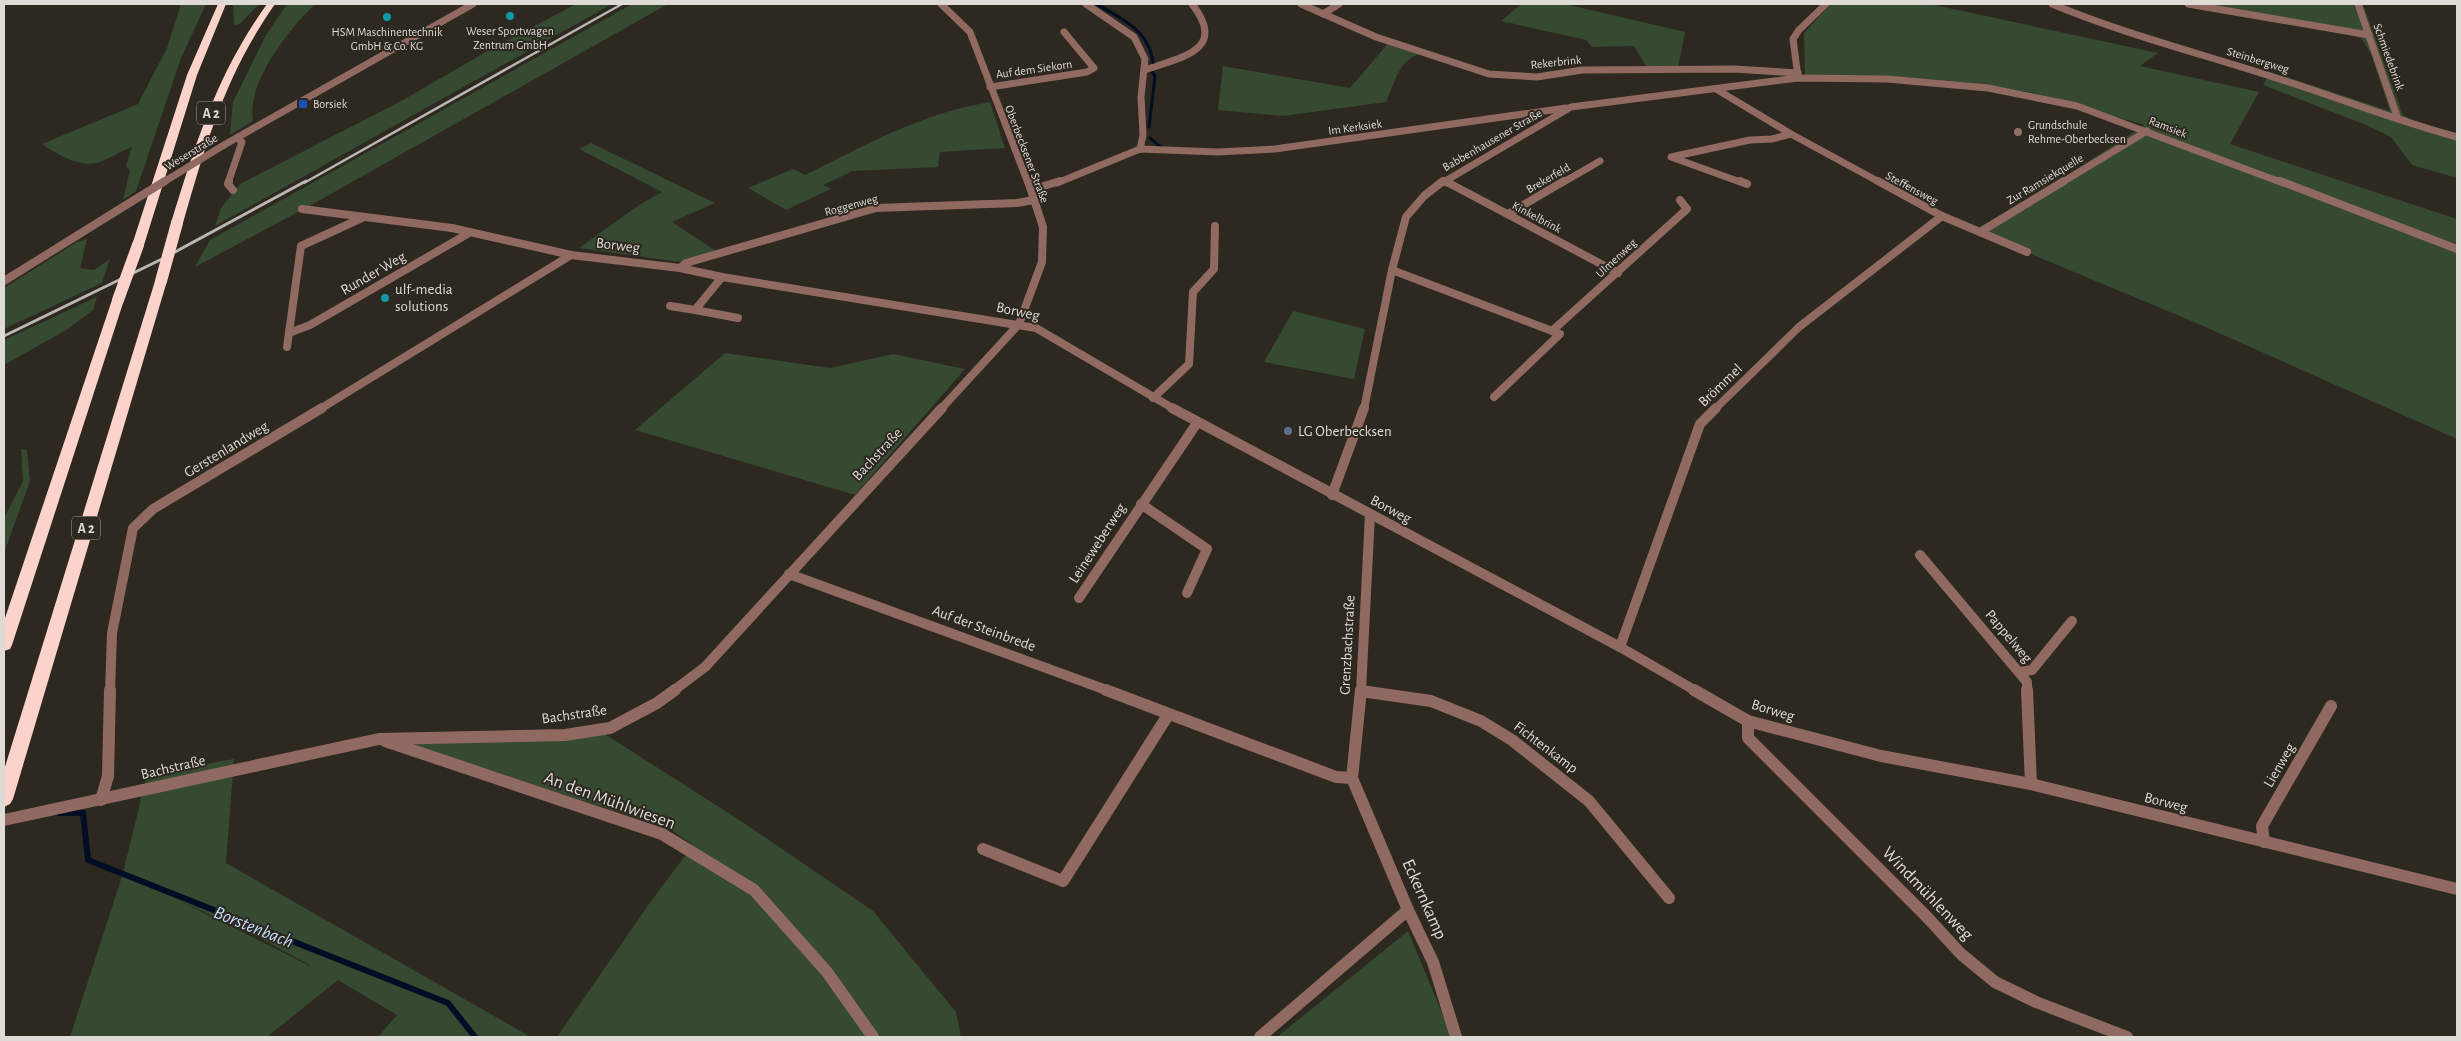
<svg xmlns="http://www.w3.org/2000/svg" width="2461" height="1041" viewBox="0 0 2461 1041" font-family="'Alegreya Sans',sans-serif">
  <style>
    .green { fill: #364931; fill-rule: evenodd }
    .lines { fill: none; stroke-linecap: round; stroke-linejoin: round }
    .stream-far1 { stroke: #000d24; stroke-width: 3 }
    .stream { stroke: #000d24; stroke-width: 6 }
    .minor-far3 { stroke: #906960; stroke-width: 7 }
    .minor-far2 { stroke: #906960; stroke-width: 8 }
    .minor-far1 { stroke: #906960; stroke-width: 10 }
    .minor { stroke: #906960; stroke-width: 12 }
    .tertiary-far1 { stroke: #906960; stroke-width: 7 }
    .tertiary { stroke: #906960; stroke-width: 8 }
    .motorway { fill: #fbd3ca; fill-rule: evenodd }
    .rail-far1 { stroke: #bab6b1; stroke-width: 2.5 }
    .rail { stroke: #bab6b1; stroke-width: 3 }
    .tertiary-bridge-far1 { stroke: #906960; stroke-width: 7 }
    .tertiary-bridge { stroke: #906960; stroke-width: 8 }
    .motorway-bridge { stroke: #fbd3ca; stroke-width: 12 }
    .culture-dot { fill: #0f9aa8; stroke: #2d2820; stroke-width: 2 }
    .transit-dot { fill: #1a4fb4; stroke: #2d2820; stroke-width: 2 }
    .education-dot { fill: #8d6e63; stroke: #2d2820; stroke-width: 2 }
    .service-dot { fill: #5c6f8a; stroke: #2d2820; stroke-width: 2 }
    .labels { text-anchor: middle; stroke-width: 4; stroke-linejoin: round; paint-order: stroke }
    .far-poi-label { font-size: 12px; fill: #dedbd6; stroke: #2d2820 }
    .far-street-label { font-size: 12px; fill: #dedbd6; stroke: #2d2820 }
    .shield { fill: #2d2820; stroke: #a9a59f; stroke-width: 1 }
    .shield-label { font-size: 14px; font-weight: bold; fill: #dedbd6 }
    .street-label { font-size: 15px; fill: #dedbd6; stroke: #2d2820 }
    .poi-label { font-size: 15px; fill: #dedbd6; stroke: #2d2820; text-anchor: start }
    .near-street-label { font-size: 18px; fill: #dedbd6; stroke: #2d2820 }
    .near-water-label { font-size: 19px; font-style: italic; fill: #c0dafa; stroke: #2d2820 }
  </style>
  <rect width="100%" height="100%" fill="#2d2820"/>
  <!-- green -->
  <g class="green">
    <path d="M181,4H206L181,58L136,191L123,200L130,170L126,166L132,147C121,151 111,158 100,162C82,169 56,154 42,144L138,104L167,48Z"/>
    <polygon points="233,4 259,4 240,24 234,25"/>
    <path d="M287,4H315C289,29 246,83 253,121L230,135L233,102L266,35Z"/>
    <polygon points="576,4 612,4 215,226 221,208 240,184 403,100 491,49"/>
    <polygon points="632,4 668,4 313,204 195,267 210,240"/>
    <polygon points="1521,4 1565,4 1685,32 1678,67 1647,68 1634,46 1592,47 1586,40 1501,21"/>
    <polygon points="1831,4 1930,4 2158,53 2140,66 2259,92 2230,144 2457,219 2457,439 2194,322 1978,232 2145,125 2029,92 1978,85 1805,76 1804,33"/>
    <polygon points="2180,4 2363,4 2403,115 2421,124 2457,133 2457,178 2412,165 2391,137 2366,125 2263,85 2267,78 2141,40 2144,35 2287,77 2390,111 2371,54 2362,39 2340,31"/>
    <path d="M1391,40L1426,53C1400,55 1395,82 1386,102L1283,116L1218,110L1223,66L1350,88Z"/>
    <path d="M990,102L1005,148L940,152L938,167L853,171L823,185L831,189L786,210L748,188L793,169L805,175C868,144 919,114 990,102Z"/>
    <polygon points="591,143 715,203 672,222 716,251 681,262 579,248 639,205 662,192 579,149"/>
    <polygon points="87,239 80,268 94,270 110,259 102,283 4,329 4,288 77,242"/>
    <polygon points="97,297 93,310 68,329 4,365 4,340"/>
    <polygon points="1293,311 1365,329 1354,379 1264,362"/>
    <polygon points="725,353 830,368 893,354 965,369 855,495 635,430"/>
    <polygon points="21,449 27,450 30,481 4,553 4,518 23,481"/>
    <polygon points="603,733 741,821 873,911 956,1012 961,1037 557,1037 649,904 693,845 670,829 397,740"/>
    <path d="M234,759L226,863L531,1037H378L397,1015L338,980L267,1037H70L123,873L147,774ZM172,897L260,938L310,965V966Z"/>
    <polygon points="1408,931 1452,1037 1277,1037"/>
  </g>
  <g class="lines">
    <!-- stream-far1 -->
    <g class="stream-far1">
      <path d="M1096,4C1121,18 1150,31 1153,63"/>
      <polyline points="1149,127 1155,76 1152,72"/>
      <polyline points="1150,138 1162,148"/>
    </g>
    <!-- stream -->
    <polyline class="stream" points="59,813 83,813 88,860 448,1003 475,1037"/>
    <!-- minor-far3 -->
    <g class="minor-far3">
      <polyline points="941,4 970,32 1028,183"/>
      <polyline points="1086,4 1134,37 1145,59 1141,97 1143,135 1140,149"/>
      <polyline points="1301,4 1376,37 1489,74 1537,77 1582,70 1734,69 1798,73"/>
      <path d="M2052,4C2124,34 2199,53 2273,77C2334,96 2394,120 2457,137"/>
      <polyline points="2188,4 2369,35"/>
      <polyline points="2358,4 2398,119"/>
      <polyline points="1323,14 1339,4"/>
      <path d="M1145,70C1182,57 1228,50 1192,4"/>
      <polyline points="1798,77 1793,39 1799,30 1826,4"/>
      <polyline points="990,87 1087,72 1094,68 1064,32"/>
      <polyline points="1716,89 1791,134 1881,183"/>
      <polyline points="1444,181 1447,183"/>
      <polyline points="228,183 242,142 237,138"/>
      <polyline points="1057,183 1140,149 1218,152 1275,149 1566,108"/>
      <polyline points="1442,183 1571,107 1798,78 1887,79 1988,88 2077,106 2283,183"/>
      <polyline points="1562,183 1600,161"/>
      <polyline points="1743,183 1671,157 1750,140 1772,139 1791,134"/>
      <polyline points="2061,183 2147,131"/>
    </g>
    <!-- minor-far2 -->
    <g class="minor-far2">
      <polyline points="229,181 228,184 233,190"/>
      <polyline points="1445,181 1618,273"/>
      <polyline points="1740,181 1747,184"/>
      <polyline points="1878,181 1942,216 2027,252"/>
      <polyline points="2280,181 2457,249"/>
      <polyline points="1031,190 1060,181"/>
      <polyline points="302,209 452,228 571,255 680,268 722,277 1036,328 1174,409"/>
      <polyline points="1508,214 1564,181"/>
      <polyline points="1980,232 2064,181"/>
      <polyline points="680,268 686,263 876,208 1017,203 1034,200"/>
      <polyline points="1392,270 1560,334 1494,397"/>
      <polyline points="670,306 695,310 722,277"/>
      <polyline points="695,310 738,318"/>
      <polyline points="1552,331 1687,209 1680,200"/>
      <polyline points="289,333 310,325 469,233"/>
      <polyline points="287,347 301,246 364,217"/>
      <polyline points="1153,398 1189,364 1193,292 1214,269 1215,226"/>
      <polyline points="320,409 571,255"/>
      <polyline points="941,409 1019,324 1042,262 1043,227 1028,181"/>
      <polyline points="1364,409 1392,270 1406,217 1424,196 1443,181"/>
      <polyline points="1715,409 1799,327 1942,216"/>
    </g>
    <!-- minor-far1 -->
    <g class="minor-far1">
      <polyline points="1172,408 1620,647 1696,691"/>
      <polyline points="1332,495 1364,408"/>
      <polyline points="1141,504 1207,549 1187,593"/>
      <polyline points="1920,555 2027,682 2027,691"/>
      <polyline points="789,574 1109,691"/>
      <polyline points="1079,598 1197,423"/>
      <polyline points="1620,647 1700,424 1716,408"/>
      <polyline points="2020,672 2032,670 2072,621"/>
      <polyline points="110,691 112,633 133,528 153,509 322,408"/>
      <polyline points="673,691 705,667 942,408"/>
      <polyline points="1361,691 1370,514"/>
    </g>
    <!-- minor -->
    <g class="minor">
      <polyline points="1106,690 1336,777 1352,778"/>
      <polyline points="1361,690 1352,778 1408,910 1433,962 1456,1037"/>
      <polyline points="1694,690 1748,721 1881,756 2031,784 2457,889"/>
      <polyline points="2027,690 2031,784"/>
      <polyline points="1361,691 1431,701 1481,721 1512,740 1589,801 1669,898"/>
      <polyline points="1748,721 1748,738 1926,916 1961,954 1995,982 2036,1002 2127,1037"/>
      <polyline points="385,741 662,834 754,890 827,972 873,1037"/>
      <polyline points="101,800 108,776 110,690"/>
      <polyline points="4,820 379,739 565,735 610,728 657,703 675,690"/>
      <polyline points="2264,842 2262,826 2331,706"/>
      <polyline points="983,849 1063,881 1168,715"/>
      <polyline points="1260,1037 1408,910"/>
    </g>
    <!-- tertiary-far1 -->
    <polyline class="tertiary-far1" points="224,145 473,4"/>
    <!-- tertiary -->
    <polyline class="tertiary" points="4,281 118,210"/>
    <!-- motorway -->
    <g class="motorway">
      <polygon points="218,4 226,4 197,75 144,245 142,247 134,247 132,245 187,75"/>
      <path d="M267,4H275C225,76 207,140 183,223L181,225H173L171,223C196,142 217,74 267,4Z"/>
      <polygon points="161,277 167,281 13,799 10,804 4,807 4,770 155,281"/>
      <polygon points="118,296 124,300 12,645 10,649 4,651 4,621 112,300"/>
    </g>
    <!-- rail-far1 -->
    <polyline class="rail-far1" points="304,183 622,4"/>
    <!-- rail -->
    <polyline class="rail" points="4,336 162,259 306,181"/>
    <!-- tertiary-bridge-far1 -->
    <polyline class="tertiary-bridge-far1" points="162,183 224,145"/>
    <!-- tertiary-bridge -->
    <polyline class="tertiary-bridge" points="118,210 165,181"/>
    <!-- motorway-bridge -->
    <g class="motorway-bridge">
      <polyline points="161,281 177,223"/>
      <polyline points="118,300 138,245"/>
    </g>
  </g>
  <!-- markers -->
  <g class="culture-dot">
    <circle cx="510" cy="16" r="5"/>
    <circle cx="387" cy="17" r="5"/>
    <circle cx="385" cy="298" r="5"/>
  </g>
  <rect class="transit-dot" x="298" y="99" width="10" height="10" rx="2.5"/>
  <circle class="education-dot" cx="2018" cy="132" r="5"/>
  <circle class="service-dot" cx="1288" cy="431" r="5"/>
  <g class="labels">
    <!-- far-poi labels -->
    <g class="far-poi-label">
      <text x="510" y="35">Weser Sportwagen<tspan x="510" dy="14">Zentrum GmbH</tspan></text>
      <text x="387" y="36">HSM Maschinentechnik<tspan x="387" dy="14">GmbH &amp; Co. KG</tspan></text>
      <text x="313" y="108" text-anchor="start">Borsiek</text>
      <text x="2028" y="129" text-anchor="start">Grundschule<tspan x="2028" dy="14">Rehme-Oberbecksen</tspan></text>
    </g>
    <!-- far-street labels -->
    <g class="far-street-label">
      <text transform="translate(2389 57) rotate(70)" y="4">Schmiedebrink</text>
      <text transform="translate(2258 60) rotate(17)" y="4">Steinbergweg</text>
      <text transform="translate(1556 62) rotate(-6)" y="4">Rekerbrink</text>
      <text transform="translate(1034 69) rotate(-8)" y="4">Auf dem Siekorn</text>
      <text transform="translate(1355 127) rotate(-8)" y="4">Im Kerksiek</text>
      <text transform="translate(2168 127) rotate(21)" y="4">Ramsiek</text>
      <text transform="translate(1492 140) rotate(-30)" y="4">Babbenhausener Straße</text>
      <text transform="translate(191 152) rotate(-31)" y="4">Weserstraße</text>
      <text transform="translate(1027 154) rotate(69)" y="4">Oberbecksener Straße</text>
      <text transform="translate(1548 178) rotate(-30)" y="4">Brekerfeld</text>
      <text transform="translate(2045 179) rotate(-31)" y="4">Zur Ramsiekquelle</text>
      <text transform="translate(1912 188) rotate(28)" y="4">Steffensweg</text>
      <text transform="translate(851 205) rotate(-15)" y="4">Roggenweg</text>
      <text transform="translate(1537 217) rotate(28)" y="4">Kinkelbrink</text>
      <text transform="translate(1616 258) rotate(-43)" y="4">Ulmenweg</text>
    </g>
    <!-- shield labels -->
    <g class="shield">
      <rect x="197" y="101.5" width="28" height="23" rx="4"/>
      <rect x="72" y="516.5" width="28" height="23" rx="4"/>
    </g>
    <g class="shield-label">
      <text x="211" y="118">A 2</text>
      <text x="86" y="533">A 2</text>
    </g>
    <!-- street labels -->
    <g class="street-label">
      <text transform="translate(618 245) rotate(7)" y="5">Borweg</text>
      <text transform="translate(373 273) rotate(-30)" y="5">Runder Weg</text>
      <text transform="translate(1018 311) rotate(12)" y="5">Borweg</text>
      <text transform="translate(1720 385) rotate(-44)" y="5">Brömmel</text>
      <text transform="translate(226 449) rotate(-31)" y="5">Gerstenlandweg</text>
      <text transform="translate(877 454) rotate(-47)" y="5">Bachstraße</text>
      <text transform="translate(1391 509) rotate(28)" y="5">Borweg</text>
      <text transform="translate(1097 543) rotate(-57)" y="5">Leineweberweg</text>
      <text transform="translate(984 628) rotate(20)" y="5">Auf der Steinbrede</text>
      <text transform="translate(2009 636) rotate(50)" y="5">Pappelweg</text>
      <text transform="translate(1347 645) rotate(-87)" y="5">Grenzbachstraße</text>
      <text transform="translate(1773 710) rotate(17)" y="5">Borweg</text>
      <text transform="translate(574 714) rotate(-8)" y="5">Bachstraße</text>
      <text transform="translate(1546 747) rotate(37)" y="5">Fichtenkamp</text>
      <text transform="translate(2279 765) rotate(-60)" y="5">Lienweg</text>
      <text transform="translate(173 767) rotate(-13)" y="5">Bachstraße</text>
      <text transform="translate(2166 802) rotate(14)" y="5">Borweg</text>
    </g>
    <!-- poi labels -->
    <g class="poi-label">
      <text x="395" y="294">ulf-media<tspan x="395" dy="17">solutions</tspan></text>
      <text x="1298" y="436">LG Oberbecksen</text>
    </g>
    <!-- near-street labels -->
    <g class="near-street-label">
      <text transform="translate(610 800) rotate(20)" y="6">An den Mühlwiesen</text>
      <text transform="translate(1928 893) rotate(46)" y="6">Windmühlenweg</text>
      <text transform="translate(1425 899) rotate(66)" y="6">Eckernkamp</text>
    </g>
    <!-- near-water labels -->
    <g class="near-water-label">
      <text transform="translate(254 926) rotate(22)" y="7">Borstenbach</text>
    </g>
  </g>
  <!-- border -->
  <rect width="2461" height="1041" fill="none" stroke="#dedbd6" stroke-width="10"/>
</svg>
